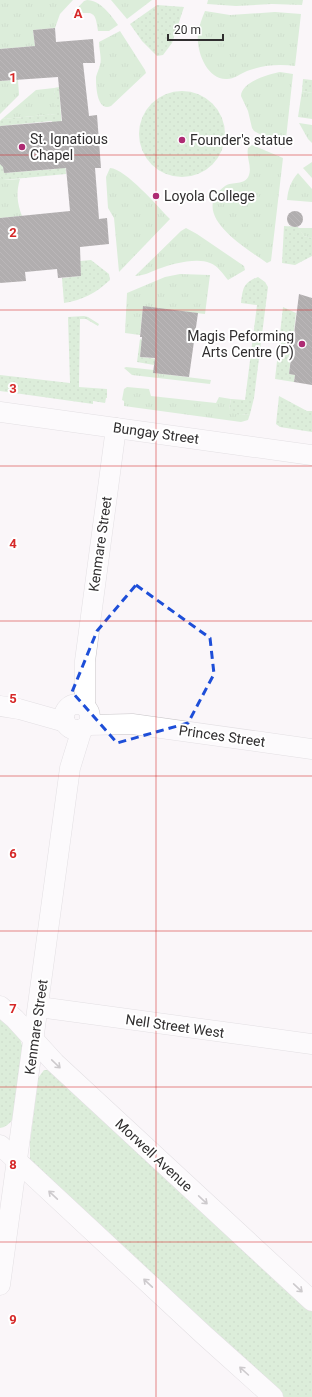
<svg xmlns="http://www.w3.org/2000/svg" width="312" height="1397" viewBox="0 0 312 1397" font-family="Roboto,sans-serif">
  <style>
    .grass { fill: url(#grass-tufts) }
    .park { fill: url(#park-dots) }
    .building { fill: url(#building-back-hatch) }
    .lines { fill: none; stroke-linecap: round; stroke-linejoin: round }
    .minor-casing { stroke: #c8c5c8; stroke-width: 21 }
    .minor { stroke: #fff; stroke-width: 20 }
    .oneway { stroke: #989697 }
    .marked { fill: none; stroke: #1d4ed8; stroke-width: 3; stroke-dasharray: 8 5; stroke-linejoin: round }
    .grid { fill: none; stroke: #d62828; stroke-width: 1; stroke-opacity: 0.55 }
    .poi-dot { fill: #ae2a73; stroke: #fff; stroke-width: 1.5 }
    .labels { text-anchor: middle; stroke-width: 4; stroke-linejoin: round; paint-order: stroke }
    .poi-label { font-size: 14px; fill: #302e2f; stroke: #fff; text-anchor: start }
    .street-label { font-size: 14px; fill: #302e2f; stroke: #fff }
    .grid-label { font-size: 13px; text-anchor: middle; font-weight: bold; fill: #d62828; stroke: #fff; stroke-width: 4; stroke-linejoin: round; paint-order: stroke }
  </style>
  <defs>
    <pattern id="grass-tufts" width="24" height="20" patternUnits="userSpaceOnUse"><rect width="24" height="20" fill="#b8e3b4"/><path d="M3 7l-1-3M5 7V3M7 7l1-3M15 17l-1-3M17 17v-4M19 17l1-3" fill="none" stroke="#9ec39b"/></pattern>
    <pattern id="park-dots" width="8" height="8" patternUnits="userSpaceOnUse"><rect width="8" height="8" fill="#b8e3b4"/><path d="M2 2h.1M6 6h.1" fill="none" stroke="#9ec39b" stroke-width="1.8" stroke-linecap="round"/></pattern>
    <pattern id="building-back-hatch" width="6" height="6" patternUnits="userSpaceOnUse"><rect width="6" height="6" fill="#5a5754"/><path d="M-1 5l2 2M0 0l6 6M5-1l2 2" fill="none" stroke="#6f6c6a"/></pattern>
  </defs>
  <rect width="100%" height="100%" fill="#faf6f9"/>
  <!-- grass -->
  <g class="grass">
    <polygon points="0,0 73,0 60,14 55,28 33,30 35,46 0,49"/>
    <path d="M87,0C100,0 111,15 118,25L109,31H98C95,9 93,13 72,14L84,1Z"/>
    <polygon points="111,0 152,0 127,19"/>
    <polygon points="208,0 303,0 302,5 272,4 236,6 207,4"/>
    <path d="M205,11L230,15L275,12L301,14L295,66C279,64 263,65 247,71C240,74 234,79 227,79C207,80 196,51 198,34C199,26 202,18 205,11Z"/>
    <path d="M120,31L145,70L146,73L111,106C97,112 96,87 96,77C97,73 99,69 100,65C102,59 99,49 99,42Z"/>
    <path d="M280,72L293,74L285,148L254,131L252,128L248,111L241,96C241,82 269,74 280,72Z"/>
    <polygon points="18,80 19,95 0,114 0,81"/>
    <polygon points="54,88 57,114 2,119 36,90"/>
    <polygon points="302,91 312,93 312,119 298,117"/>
    <polygon points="299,123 312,125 312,143 308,139"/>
    <path d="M252,145L283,158L271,261L267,263C246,248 187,214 225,186C232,181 245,186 249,175C252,166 246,158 248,148Z"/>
    <polygon points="312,162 312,178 303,168"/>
    <path d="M110,168C126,169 158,207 170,219L119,272L114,218L108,208L106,177Z"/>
    <path d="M298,173L312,189V202L287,200C288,189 291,181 298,173Z"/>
    <path d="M0,177L4,180L20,179C16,192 17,203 22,216L0,218Z"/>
    <polygon points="312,223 312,238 304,236 298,228 312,228"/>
    <path d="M186,228L197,234L244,266L245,270L228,280C223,274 218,266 210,263C197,257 171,264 158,269C151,272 143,276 135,276L181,231Z"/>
    <polygon points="180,274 210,275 205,314 143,307 140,335 125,333 127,293 165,277"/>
    <polygon points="126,367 154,370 154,373 211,380 210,384 132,375 124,368"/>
    <polygon points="127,387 149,389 151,396 216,403 219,397 231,399 229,409 241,415 250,414 248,420 241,422 124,406 124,401 122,400 124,389"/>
  </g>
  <!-- park -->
  <g class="park">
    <polygon points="157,5 184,7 172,43 163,55 157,56 142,41 130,24"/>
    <polygon points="303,79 312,80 312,93 302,91"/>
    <polygon points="59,87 62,130 53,131 52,121 0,126 0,136 0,121 2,119 56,114 54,88"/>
    <circle cx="182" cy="134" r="43"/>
    <polygon points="65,159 66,174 3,180 0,177 0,164 3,165 4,173 56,169"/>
    <polygon points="284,226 298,227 304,236 312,238 312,256 295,265 282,263"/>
    <path d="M91,260L109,274L110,280C96,293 83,300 64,303L62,278L81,276L80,261Z"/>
    <path d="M258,277L265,282L268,287L254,398L250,414L241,415L231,413L229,409L231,399L245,400L257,305L241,303C243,288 243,283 258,277Z"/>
    <polygon points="283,307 296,313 289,374 295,375 294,382 275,379"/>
    <polygon points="84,316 88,317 99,324 98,326 86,319 80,319 79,387 107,389 107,398 106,398 105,403 93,401 93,404 0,391 0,375 70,383 68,317"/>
    <polygon points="140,339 142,340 140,357 159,359 154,365 137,362"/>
    <polygon points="279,396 307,411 312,411 312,432 280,427 276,424"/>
    <path d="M0,1016L20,1039L22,1045L23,1051L13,1119C9,1124 6,1127 0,1128Z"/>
    <polygon points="44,1070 50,1070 312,1308 312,1397 284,1397 34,1167 30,1159 30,1142 38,1078"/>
  </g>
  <!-- building -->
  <g class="building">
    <polygon points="55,28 56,42 93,39 95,63 83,63 89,116 97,115 101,168 95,168 99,219 107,218 109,244 80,247 81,276 58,278 57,269 25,272 26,281 0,283 0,218 70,211 66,168 4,173 3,167 0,164 0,126 62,121 58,77 0,81 0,49 35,46 33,30"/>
    <circle cx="295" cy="219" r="8"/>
    <polygon points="299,294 312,298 312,385 294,382 295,375 289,374"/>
    <polygon points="143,306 198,313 189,377 153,373 155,358 140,357 142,337 140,337"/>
  </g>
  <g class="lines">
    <!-- minor casing -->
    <g class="minor-casing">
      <g id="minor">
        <polyline points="0,412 312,455"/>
        <circle cx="77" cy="717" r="13"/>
        <polyline points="0,706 19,709 65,722"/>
        <polyline points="85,706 85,661 116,428"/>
        <polyline points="88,725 132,724 312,749"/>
        <polyline points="0,1006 15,1019 55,1063 312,1301"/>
        <polyline points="39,1007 312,1044"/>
        <polyline points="0,1145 204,1335 273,1397"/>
        <polyline points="0,1285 70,768 82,729"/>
      </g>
    </g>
    <!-- minor -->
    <use href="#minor" class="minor"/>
  </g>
  <!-- one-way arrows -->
  <defs><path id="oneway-shaft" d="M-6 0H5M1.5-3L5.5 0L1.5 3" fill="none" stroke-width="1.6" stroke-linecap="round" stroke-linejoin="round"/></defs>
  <g class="oneway">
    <use href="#oneway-shaft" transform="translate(56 1064) rotate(44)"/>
    <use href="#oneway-shaft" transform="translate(53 1195) rotate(-137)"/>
    <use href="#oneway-shaft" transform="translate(203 1200) rotate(43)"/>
    <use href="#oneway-shaft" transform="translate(148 1283) rotate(-137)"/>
    <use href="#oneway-shaft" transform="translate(298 1288) rotate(43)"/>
    <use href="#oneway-shaft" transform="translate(244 1371) rotate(-138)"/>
  </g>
  <!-- marked area -->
  <path d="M0 0H312V1397H0ZM136,585L210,638L214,674L188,723L117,743L72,692L97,631Z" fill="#faf6f9" fill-opacity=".55" fill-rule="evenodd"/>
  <path class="marked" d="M136,585L210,638L214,674L188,723L117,743L72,692L97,631Z"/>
  <!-- grid -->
  <path class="grid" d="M156,0V1397M0,155H312M0,310H312M0,466H312M0,621H312M0,776H312M0,931H312M0,1087H312M0,1242H312"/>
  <!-- markers -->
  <g class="poi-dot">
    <circle cx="182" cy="140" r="4"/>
    <circle cx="22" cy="147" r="4"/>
    <circle cx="156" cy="196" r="4"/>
    <circle cx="302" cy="344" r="4"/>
  </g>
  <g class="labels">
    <!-- poi labels -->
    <g class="poi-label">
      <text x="30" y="144">St. Ignatious<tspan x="30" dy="16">Chapel</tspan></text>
      <text x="190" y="145">Founder's statue</text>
      <text x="164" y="201">Loyola College</text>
      <text x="294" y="341" text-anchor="end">Magis Peforming<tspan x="294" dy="16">Arts Centre (P)</tspan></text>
    </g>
    <!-- street labels -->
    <g class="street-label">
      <text transform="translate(156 433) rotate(8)" y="5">Bungay Street</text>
      <text transform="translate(100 544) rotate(-82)" y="5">Kenmare Street</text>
      <text transform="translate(222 736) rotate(8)" y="5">Princes Street</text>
      <text transform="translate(175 1026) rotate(8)" y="5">Nell Street West</text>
      <text transform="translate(36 1027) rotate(-82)" y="5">Kenmare Street</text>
      <text transform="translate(154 1155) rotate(43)" y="5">Morwell Avenue</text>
    </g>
  </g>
  <g class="grid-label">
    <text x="78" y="18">A</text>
    <text x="13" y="82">1</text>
    <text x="13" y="237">2</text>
    <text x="13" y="393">3</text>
    <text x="13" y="548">4</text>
    <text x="13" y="703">5</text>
    <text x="13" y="858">6</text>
    <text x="13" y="1013">7</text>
    <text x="13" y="1169">8</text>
    <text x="13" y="1324">9</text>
  </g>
  <!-- scale -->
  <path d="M168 34v6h55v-6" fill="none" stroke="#302e2f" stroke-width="2"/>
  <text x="174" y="34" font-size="12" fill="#302e2f" stroke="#ffffff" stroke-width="3" paint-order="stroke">20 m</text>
</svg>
